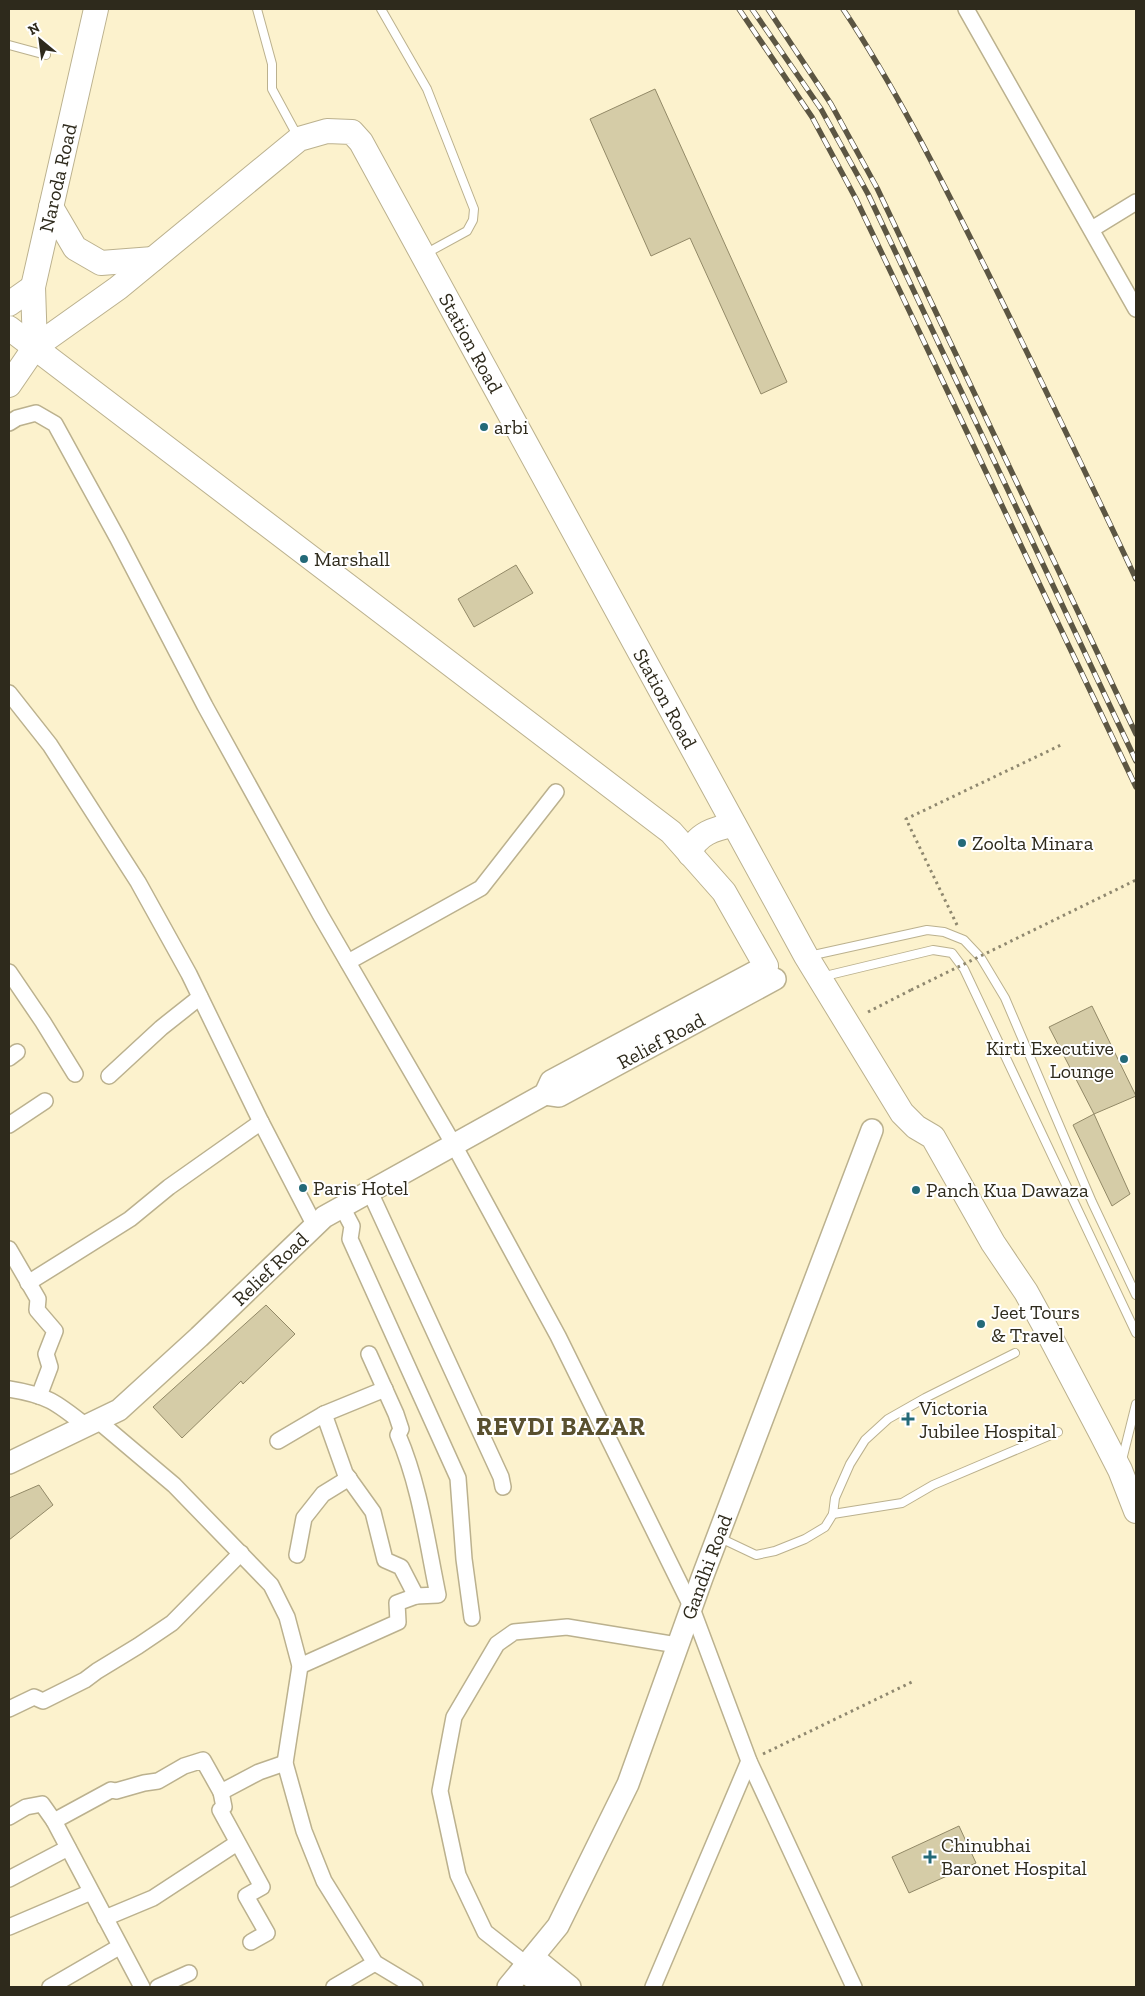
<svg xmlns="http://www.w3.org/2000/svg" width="1145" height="1996" viewBox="0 0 1145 1996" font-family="'Zilla Slab',serif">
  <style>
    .building { fill: #d5cca7; stroke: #928967 }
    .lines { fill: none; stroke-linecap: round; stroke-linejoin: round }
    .lane-casing { stroke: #bbb18e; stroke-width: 10 }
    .street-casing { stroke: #bbb18e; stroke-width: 18 }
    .secondary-casing { stroke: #bbb18e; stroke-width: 24 }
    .primary-casing { stroke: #bbb18e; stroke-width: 26 }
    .path { stroke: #8f886f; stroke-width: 3; stroke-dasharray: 2.5 4; stroke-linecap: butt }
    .lane { stroke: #fff; stroke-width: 8 }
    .street { stroke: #fff; stroke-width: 15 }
    .secondary { stroke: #fff; stroke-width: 21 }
    .primary { stroke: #fff; stroke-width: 24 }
    .rail-casing { stroke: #5c5643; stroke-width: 5.5 }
    .rail { stroke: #fff; stroke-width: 4; stroke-dasharray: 11; stroke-linecap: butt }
    .path-bridge { stroke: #8f886f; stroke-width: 3; stroke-dasharray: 2.5 4; stroke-linecap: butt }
    .poi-dot { fill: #236978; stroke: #fff; stroke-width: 2 }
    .labels { text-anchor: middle; stroke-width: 4; stroke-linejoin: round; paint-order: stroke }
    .street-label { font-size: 20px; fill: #2e2a1c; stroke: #fff }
    .poi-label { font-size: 20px; fill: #2e2a1c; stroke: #fff; text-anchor: start }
    .district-label { font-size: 25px; font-weight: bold; letter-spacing: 1px; fill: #59502f; stroke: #fff }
  </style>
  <rect width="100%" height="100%" fill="#fcf2cd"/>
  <!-- building -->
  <g class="building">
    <polygon points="655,89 787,382 761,394 690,238 651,256 590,119"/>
    <polygon points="516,565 533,593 474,627 458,599"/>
    <polygon points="1092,1006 1136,1096 1094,1114 1049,1027"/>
    <polygon points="1094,1114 1130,1194 1112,1206 1073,1125"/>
    <polygon points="266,1305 295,1334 243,1384 241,1381 182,1438 153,1407"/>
    <polygon points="39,1485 53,1505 9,1540 9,1498"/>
    <polygon points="959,1826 976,1863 909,1893 892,1857"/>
  </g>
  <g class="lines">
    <!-- lane casing -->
    <g class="lane-casing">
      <g id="lane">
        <polyline points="257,9 272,64 272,89 298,137"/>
        <polyline points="381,9 427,89 474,209 473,220 467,231 425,254"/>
        <polyline points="9,45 46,55"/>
        <polyline points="809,956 927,930 944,932 964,940 981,958 1005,998 1092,1202 1136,1295"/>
        <polyline points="821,977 933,950 952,953 964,969 1136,1333"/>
        <polyline points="1122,1460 1136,1404"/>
        <polyline points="833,1514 902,1503 933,1485 1058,1432"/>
        <polyline points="718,1537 756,1555 775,1551 805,1539 825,1527 833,1514 835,1498 850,1464 865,1440 888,1419 925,1398 1015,1353"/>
      </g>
    </g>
    <!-- street casing -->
    <g class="street-casing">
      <g id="street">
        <polyline points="966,9 1136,309"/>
        <polyline points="1092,229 1136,202"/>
        <polyline points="9,423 17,418 36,413 55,424 118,539 205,706 321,916 454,1145 558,1336 691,1606 749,1761 854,1987"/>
        <polyline points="9,693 50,745 138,882 189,974 261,1122 315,1226"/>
        <polyline points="348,962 481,888 556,792"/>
        <polyline points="9,972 43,1022 75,1074"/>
        <polyline points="9,1058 17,1052"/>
        <polyline points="109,1076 161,1028 200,997"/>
        <polyline points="9,1125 45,1101"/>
        <polyline points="370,1192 501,1477 503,1487"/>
        <polyline points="342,1207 352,1226 350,1239 458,1478 464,1559 472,1618"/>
        <polyline points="9,1249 38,1299 37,1310 55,1331 46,1354 50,1367 39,1396"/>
        <polyline points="28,1283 130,1219 169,1187 261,1122"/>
        <path d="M9,1389C47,1395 56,1402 86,1426"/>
        <polyline points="324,1414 385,1389"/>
        <polyline points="97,1420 174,1485 271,1585 287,1617 300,1666 285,1763 304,1831 324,1881 375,1963 415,1987"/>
        <polyline points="278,1441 324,1414 345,1473 373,1512 385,1560 401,1567 416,1596"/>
        <polyline points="297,1555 304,1518 323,1494 349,1478"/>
        <path d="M300,1666L398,1622L397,1603L416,1596L438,1595C427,1542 420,1486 398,1435L401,1429L396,1414L369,1354"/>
        <polyline points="9,1709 34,1697 43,1701 85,1680 97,1671 138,1646 172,1623 241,1553"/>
        <polyline points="221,1792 224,1807 220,1810 262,1887 246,1896 267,1933 251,1942"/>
        <polyline points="9,1817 26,1807 42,1804 54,1821"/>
        <polyline points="9,1879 68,1848"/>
        <polyline points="105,1918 153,1898 237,1843"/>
        <polyline points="9,1927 91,1892"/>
        <polyline points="527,1965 485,1932 458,1875 440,1791 454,1717 497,1644 514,1632 567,1627 677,1645"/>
        <polyline points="50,1987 119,1947"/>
        <polyline points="142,1987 54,1821 111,1790 116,1791 144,1783 158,1781 184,1766 203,1760 221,1792 259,1772 285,1763"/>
        <polyline points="158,1987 189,1973"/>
        <polyline points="334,1987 375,1963"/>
        <polyline points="653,1987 749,1761"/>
      </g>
    </g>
    <!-- secondary casing -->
    <g class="secondary-casing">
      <g id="secondary">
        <path id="s1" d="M545,1094L559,1096L775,979"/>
        <path id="s2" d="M9,1463L119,1410L199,1337L324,1217L545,1094L551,1081L766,966"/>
        <polyline points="533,1957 570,1987"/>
        <polyline points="522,1970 545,1987"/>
        <path id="s3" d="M508,1987L558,1926L628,1784L702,1578L872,1130"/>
      </g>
    </g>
    <!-- primary casing -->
    <g class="primary-casing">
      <g id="primary">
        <polyline points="51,207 75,248 101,263 153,259"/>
        <polyline points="9,304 33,287"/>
        <polyline points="9,328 671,832 724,892 766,966"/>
        <path id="s4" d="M35,347L33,287L96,9"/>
        <path id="s5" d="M9,385L35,347L118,288L299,139L327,131L352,132L361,142L806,956L902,1113L916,1127L933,1137L993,1243L1026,1292L1043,1323L1101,1433L1120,1470L1136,1511"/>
        <path d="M690,854C695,834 716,828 734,825"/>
      </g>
    </g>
    <!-- path -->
    <g class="path">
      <polyline points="957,925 906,819 1061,745"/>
      <polyline points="868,1012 911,990"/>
      <polyline points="763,1754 914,1681"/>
    </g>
    <!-- lane -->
    <use href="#lane" class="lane"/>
    <!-- street -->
    <use href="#street" class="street"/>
    <!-- secondary -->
    <use href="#secondary" class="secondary"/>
    <!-- primary -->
    <use href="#primary" class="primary"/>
    <!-- rail casing -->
    <g class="rail-casing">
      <g id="rail">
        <polyline points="739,9 812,117 856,199 1136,787"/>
        <polyline points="752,9 821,109 868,194 1136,761"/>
        <polyline points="768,9 831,104 877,188 1136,734"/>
        <path d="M843,9C897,90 941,179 985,267C1036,370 1087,475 1136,579"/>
      </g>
    </g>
    <!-- rail -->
    <use href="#rail" class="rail"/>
    <!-- path-bridge -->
    <polyline class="path-bridge" points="911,990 1136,880"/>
  </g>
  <!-- markers -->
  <g class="poi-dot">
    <circle cx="484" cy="427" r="5"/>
    <circle cx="304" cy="559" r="5"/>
    <circle cx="962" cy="843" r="5"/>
    <circle cx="1124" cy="1059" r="5"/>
    <circle cx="303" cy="1188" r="5"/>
    <circle cx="916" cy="1190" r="5"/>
    <circle cx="981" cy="1324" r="5"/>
    <path d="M905.5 1411.5h5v5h5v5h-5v5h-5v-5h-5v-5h5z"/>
    <path d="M927.5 1849.5h5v5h5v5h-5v5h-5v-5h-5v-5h5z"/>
  </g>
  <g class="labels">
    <!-- street labels -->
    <g class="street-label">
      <text dy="7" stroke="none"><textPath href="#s4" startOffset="172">Naroda Road</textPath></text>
      <text dy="7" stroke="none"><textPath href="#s5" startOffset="679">Station Road</textPath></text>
      <text dy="7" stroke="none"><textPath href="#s5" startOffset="1084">Station Road</textPath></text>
      <text dy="7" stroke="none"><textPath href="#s1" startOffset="130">Relief Road</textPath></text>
      <text dy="7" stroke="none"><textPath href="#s2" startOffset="329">Relief Road</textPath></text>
      <text dy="7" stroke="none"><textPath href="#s3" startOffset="468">Gandhi Road</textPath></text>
    </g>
    <!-- poi labels -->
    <g class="poi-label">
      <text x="494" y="434">arbi</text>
      <text x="314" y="566">Marshall</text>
      <text x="972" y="850">Zoolta Minara</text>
      <text x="1114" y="1055" text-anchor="end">Kirti Executive<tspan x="1114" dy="23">Lounge</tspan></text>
      <text x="313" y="1195">Paris Hotel</text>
      <text x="926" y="1197">Panch Kua Dawaza</text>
      <text x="991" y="1319">Jeet Tours<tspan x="991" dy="23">&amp; Travel</tspan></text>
      <text x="919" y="1415">Victoria<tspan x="919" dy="23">Jubilee Hospital</tspan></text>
      <text x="941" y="1852">Chinubhai<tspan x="941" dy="23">Baronet Hospital</tspan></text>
    </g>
    <!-- district labels -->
    <g class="district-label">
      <text x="561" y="1435">REVDI BAZAR</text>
    </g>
  </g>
  <!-- border -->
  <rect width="1145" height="1996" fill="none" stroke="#2e2a1c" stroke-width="20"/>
  <!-- north arrow -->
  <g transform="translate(40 40) rotate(331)" stroke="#ffffff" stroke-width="4" paint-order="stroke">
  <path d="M0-4L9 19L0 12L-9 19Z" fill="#2e2a1c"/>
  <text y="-8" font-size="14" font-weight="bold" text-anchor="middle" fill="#2e2a1c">N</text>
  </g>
</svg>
